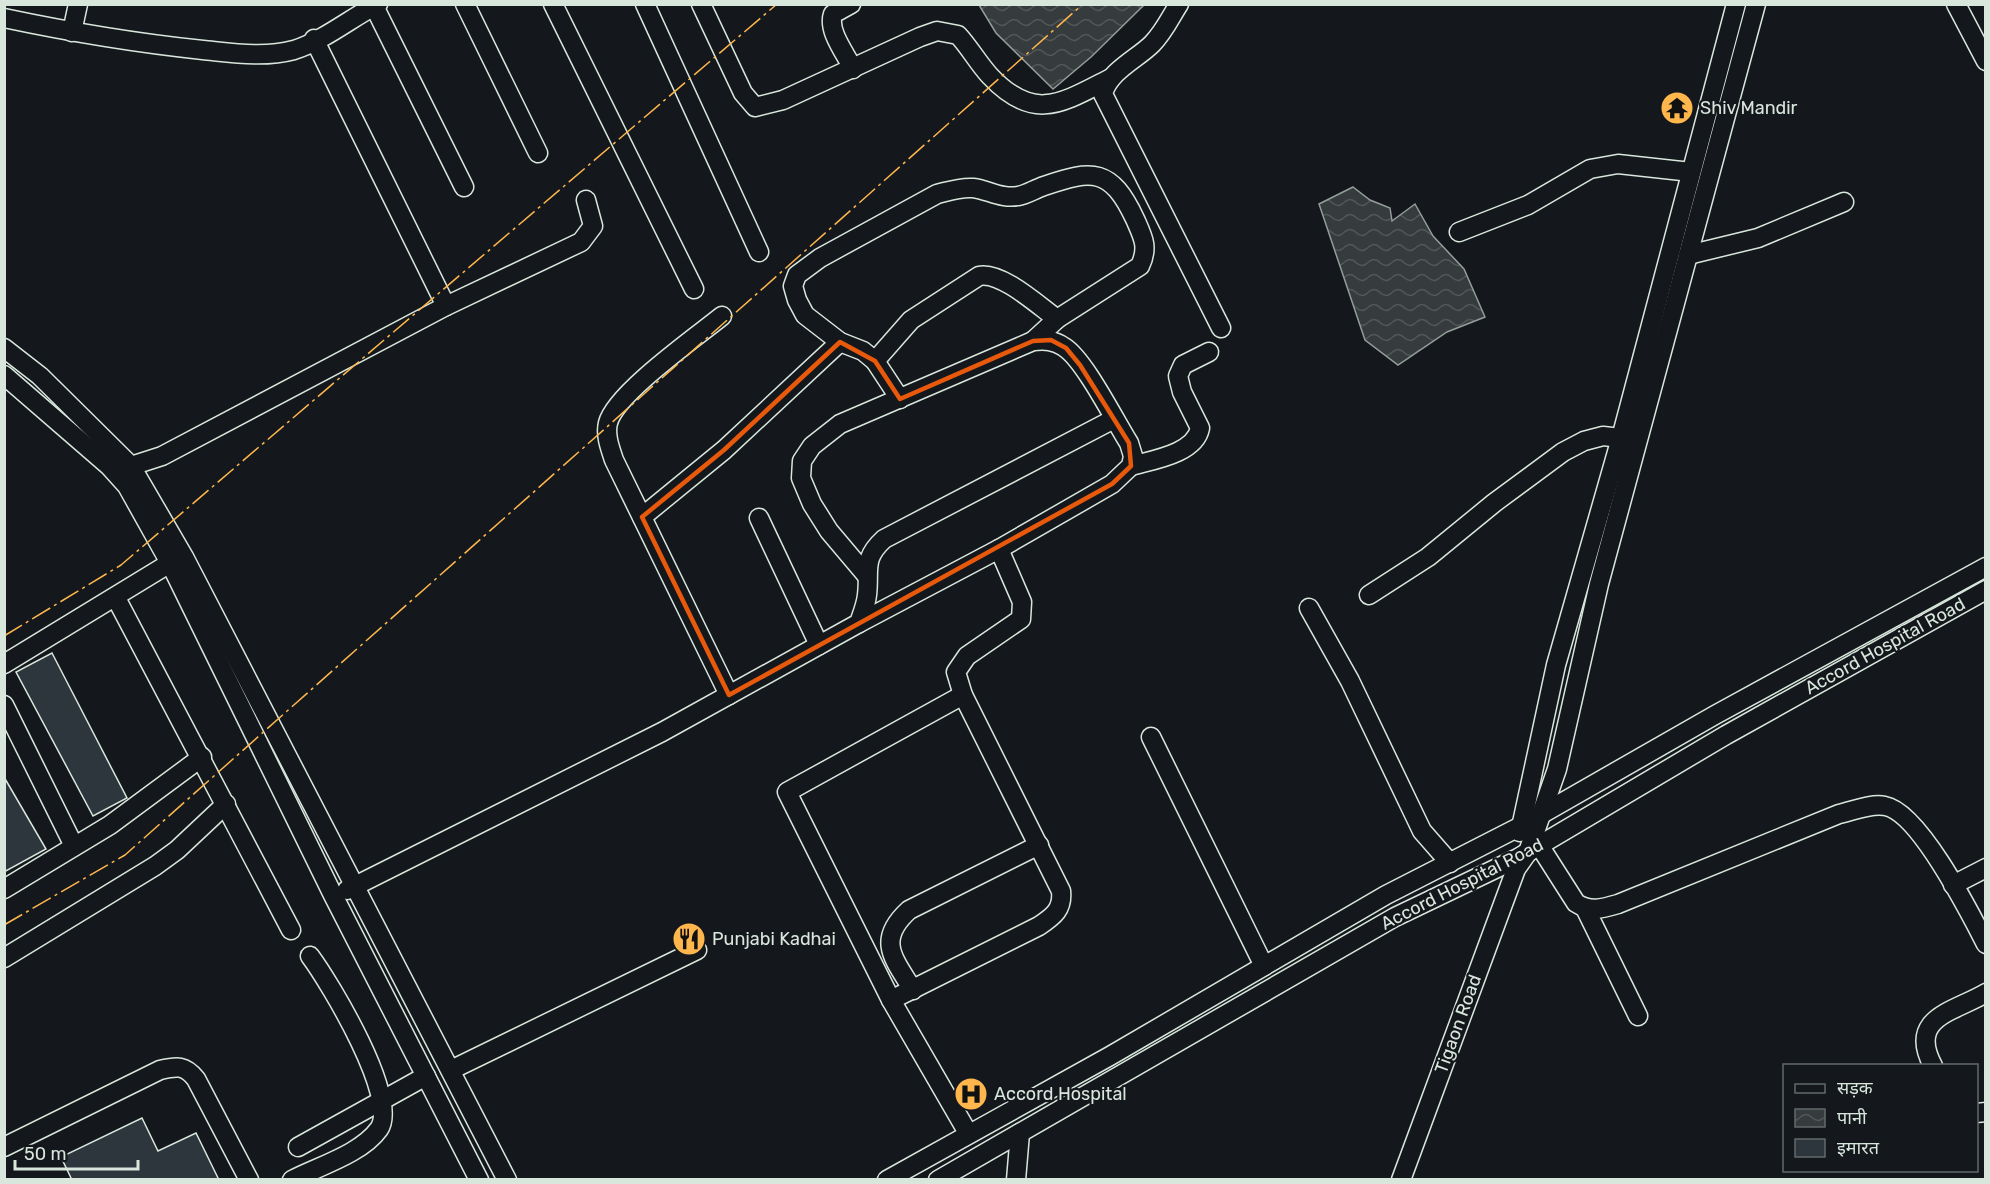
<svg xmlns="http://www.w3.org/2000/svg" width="1990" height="1184" viewBox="0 0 1990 1184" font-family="Rubik,'Noto Sans Devanagari',sans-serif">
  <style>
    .water { fill: url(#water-waves); stroke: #939e99; stroke-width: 1.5 }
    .building { fill: #2c363c; stroke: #d8e6dc; stroke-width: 1.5 }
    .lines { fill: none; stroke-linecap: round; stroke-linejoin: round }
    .minor-casing { stroke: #d8e6dc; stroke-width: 21 }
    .minor { stroke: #14181c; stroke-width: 18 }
    .power { stroke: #ffb74d; stroke-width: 1.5; stroke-dasharray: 21 4.5 3 4.5; stroke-linecap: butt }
    .marked { fill: none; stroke: #e8590c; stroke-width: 4.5; stroke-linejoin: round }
    .labels { text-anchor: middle; stroke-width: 4.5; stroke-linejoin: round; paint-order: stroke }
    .poi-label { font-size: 18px; fill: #d8e6dc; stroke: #14181c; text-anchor: start }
    .street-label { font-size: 18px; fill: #d8e6dc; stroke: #14181c }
  </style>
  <defs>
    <pattern id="water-waves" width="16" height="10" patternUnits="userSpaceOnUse" patternTransform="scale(1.5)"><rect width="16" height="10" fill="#363b3e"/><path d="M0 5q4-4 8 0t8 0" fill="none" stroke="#525759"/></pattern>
  </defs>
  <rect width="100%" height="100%" fill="#14181c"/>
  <!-- water -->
  <g class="water">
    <polygon points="979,5 1144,5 1091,57 1053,89 996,33"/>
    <polygon points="1353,187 1370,200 1390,208 1392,221 1415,204 1433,236 1464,269 1485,317 1447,332 1398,365 1365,340 1319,204"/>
  </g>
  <!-- building -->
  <g class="building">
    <polygon points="52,653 127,798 93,816 16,672"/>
    <polygon points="4,777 46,849 4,872"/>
    <polygon points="142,1118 158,1151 196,1133 219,1180 72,1180 61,1157"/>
  </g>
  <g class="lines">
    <!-- minor casing -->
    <g class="minor-casing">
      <g id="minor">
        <polyline points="465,4 538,153"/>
        <polyline points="553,4 694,289"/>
        <polyline points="645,4 759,252"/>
        <path d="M701,4L743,93L755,107L783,100L920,37L937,31L958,35C970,48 978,63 990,76C1034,123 1062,103 1111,78"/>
        <path d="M851,4L833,14C827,31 846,54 853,69"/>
        <path d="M1179,4C1170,18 1164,32 1152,44C1137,59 1109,71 1103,94L1221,328"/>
        <polyline points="1956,4 1986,61"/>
        <polyline points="374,6 464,187"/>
        <path d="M4,18C70,32 136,43 203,50C233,53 264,58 294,50C323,41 351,18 378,4"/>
        <polyline points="72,32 78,4"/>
        <polyline points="314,39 446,306"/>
        <polyline points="1459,232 1528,205 1590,169 1618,164 1691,172"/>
        <polyline points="1688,255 1758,238 1844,202"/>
        <path d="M722,316C696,337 615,394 608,423C605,435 610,448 614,460L729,695"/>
        <polyline points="4,348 40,376 131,466 184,557 507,1180"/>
        <path d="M875,361L911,320L979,276C1001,271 1039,306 1057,319"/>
        <polyline points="4,375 109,466 127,486 170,563 333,895 479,1180"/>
        <path d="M900,399L875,361L863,351L840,342L805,315L797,300L793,286L797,275L820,258L937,194C949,191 960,187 973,188C989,190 1001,199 1018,196C1026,195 1035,189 1044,186C1093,169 1111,168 1135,219C1143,237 1149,247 1140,266L1057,319L1033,341"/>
        <polyline points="131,466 162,456 446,306 581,242 593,226 586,200"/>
        <path d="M1131,466C1152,460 1195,454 1200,428L1182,392L1178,376L1183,365L1209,352"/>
        <polyline points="642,517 724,450 840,342"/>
        <polyline points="759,518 819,645"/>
        <polyline points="1369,595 1428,557 1494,503 1563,452 1584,441 1603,436 1621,438"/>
        <polyline points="116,598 291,930"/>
        <polyline points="1309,608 1350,681 1422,831 1450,863"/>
        <path d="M859,623L999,549L1112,484L1131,466L1133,456L1129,443C1115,421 1084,359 1064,347C1054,340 1045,340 1033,341L840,424L812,446L802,461L801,478L812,504L829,531L867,576"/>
        <polyline points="4,664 170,563"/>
        <polyline points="963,695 787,792 891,1000 968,1133"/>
        <polyline points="4,705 74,846"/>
        <polyline points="1151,737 1264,966"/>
        <polyline points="1520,832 1556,665 1621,438 1736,4"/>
        <path d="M1539,845L1576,903C1590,912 1601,909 1618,904L1839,814C1853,811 1871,803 1885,806C1919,812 1970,913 1986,944"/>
        <polyline points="1953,885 1986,868"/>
        <polyline points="4,889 110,825 202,757"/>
        <path d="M347,890L662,732L859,623C862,614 866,605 867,595C870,570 862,559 884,539L1114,419"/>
        <polyline points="1585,908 1638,1016"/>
        <polyline points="4,958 155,866 177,850 226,804"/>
        <path d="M913,990C893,958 876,940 909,910L1039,845"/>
        <path d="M891,1000L1039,926C1054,916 1063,909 1061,891L963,695L956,672L967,656L1021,619L1022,602L999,549"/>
        <path d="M1933,1066C1907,1017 1954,1012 1986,993"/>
        <polyline points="451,1070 697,950"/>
        <polyline points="1976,1113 1986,1112"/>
        <path d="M4,1147L160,1070C177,1066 185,1065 196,1079L249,1180"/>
        <polyline points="298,1147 426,1076"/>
        <path d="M292,1180C319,1166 361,1154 379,1129C400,1099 330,983 310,956"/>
        <polyline points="887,1180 1110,1056 1386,895 1521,826 1715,715 1986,567"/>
        <polyline points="938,1180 1395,917 1518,858 1726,735 1986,590"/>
        <polyline points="1016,1180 1020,1133"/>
        <polyline points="1401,1180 1516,869 1528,852 1557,769 1599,584 1756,4"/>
      </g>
    </g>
    <!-- minor -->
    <use href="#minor" class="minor"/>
    <!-- power -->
    <g class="power">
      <polyline points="4,636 121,565 777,4"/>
      <polyline points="4,925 125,855 1083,4"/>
    </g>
  </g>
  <!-- marked area -->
  <path class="marked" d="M1051,340L1066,348L1080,365L1129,443L1131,466L1112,484L729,695L642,517L724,450L840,342L875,361L900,399L1033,341Z"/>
  <!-- icons -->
  <defs>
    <g id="temple-disc" transform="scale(1.725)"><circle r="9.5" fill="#ffb74d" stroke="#14181c"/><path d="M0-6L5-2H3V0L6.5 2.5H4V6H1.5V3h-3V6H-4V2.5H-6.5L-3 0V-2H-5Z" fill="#111"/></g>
    <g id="restaurant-disc" transform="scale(1.725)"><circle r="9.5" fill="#ffb74d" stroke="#14181c"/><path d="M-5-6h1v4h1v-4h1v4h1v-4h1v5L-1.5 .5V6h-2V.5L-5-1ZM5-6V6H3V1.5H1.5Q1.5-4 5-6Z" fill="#111"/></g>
    <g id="hospital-disc" transform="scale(1.725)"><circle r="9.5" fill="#ffb74d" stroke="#14181c"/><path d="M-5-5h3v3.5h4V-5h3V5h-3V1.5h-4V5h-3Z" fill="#111"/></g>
  </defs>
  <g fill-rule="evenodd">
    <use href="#temple-disc" x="1677" y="108"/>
    <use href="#restaurant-disc" x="689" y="939"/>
    <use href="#hospital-disc" x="971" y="1094"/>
  </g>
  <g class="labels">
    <!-- poi labels -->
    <g class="poi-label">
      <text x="1700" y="114">Shiv Mandir</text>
      <text x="712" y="945">Punjabi Kadhai</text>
      <text x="994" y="1100">Accord Hospital</text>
    </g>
    <!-- street labels -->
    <g class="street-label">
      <text transform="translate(1885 646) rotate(-29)" y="6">Accord Hospital Road</text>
      <text transform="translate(1462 884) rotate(-27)" y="6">Accord Hospital Road</text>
      <text transform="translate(1458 1024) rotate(-70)" y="6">Tigaon Road</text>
    </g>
  </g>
  <!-- border -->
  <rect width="1990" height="1184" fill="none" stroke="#d8e6dc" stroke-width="12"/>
  <!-- legend -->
  <rect x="1783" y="1064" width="195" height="108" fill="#14181c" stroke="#626a69" stroke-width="1.5"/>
  <rect x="1795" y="1084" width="30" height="9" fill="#14181c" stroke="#626a69" stroke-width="1.5"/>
  <text x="1837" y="1094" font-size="18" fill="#d8e6dc">सड़क</text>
  <rect x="1795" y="1109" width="30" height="18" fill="url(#water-waves)" stroke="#626a69" stroke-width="1.5"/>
  <text x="1837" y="1124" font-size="18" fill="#d8e6dc">पानी</text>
  <rect x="1795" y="1139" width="30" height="18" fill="#2c363c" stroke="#626a69" stroke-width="1.5"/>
  <text x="1837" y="1154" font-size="18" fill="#d8e6dc">इमारत</text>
  <!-- scale -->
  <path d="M15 1160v9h123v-9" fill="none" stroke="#d8e6dc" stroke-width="3"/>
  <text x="24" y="1160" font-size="18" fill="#d8e6dc" stroke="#14181c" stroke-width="4.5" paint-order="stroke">50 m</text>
</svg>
